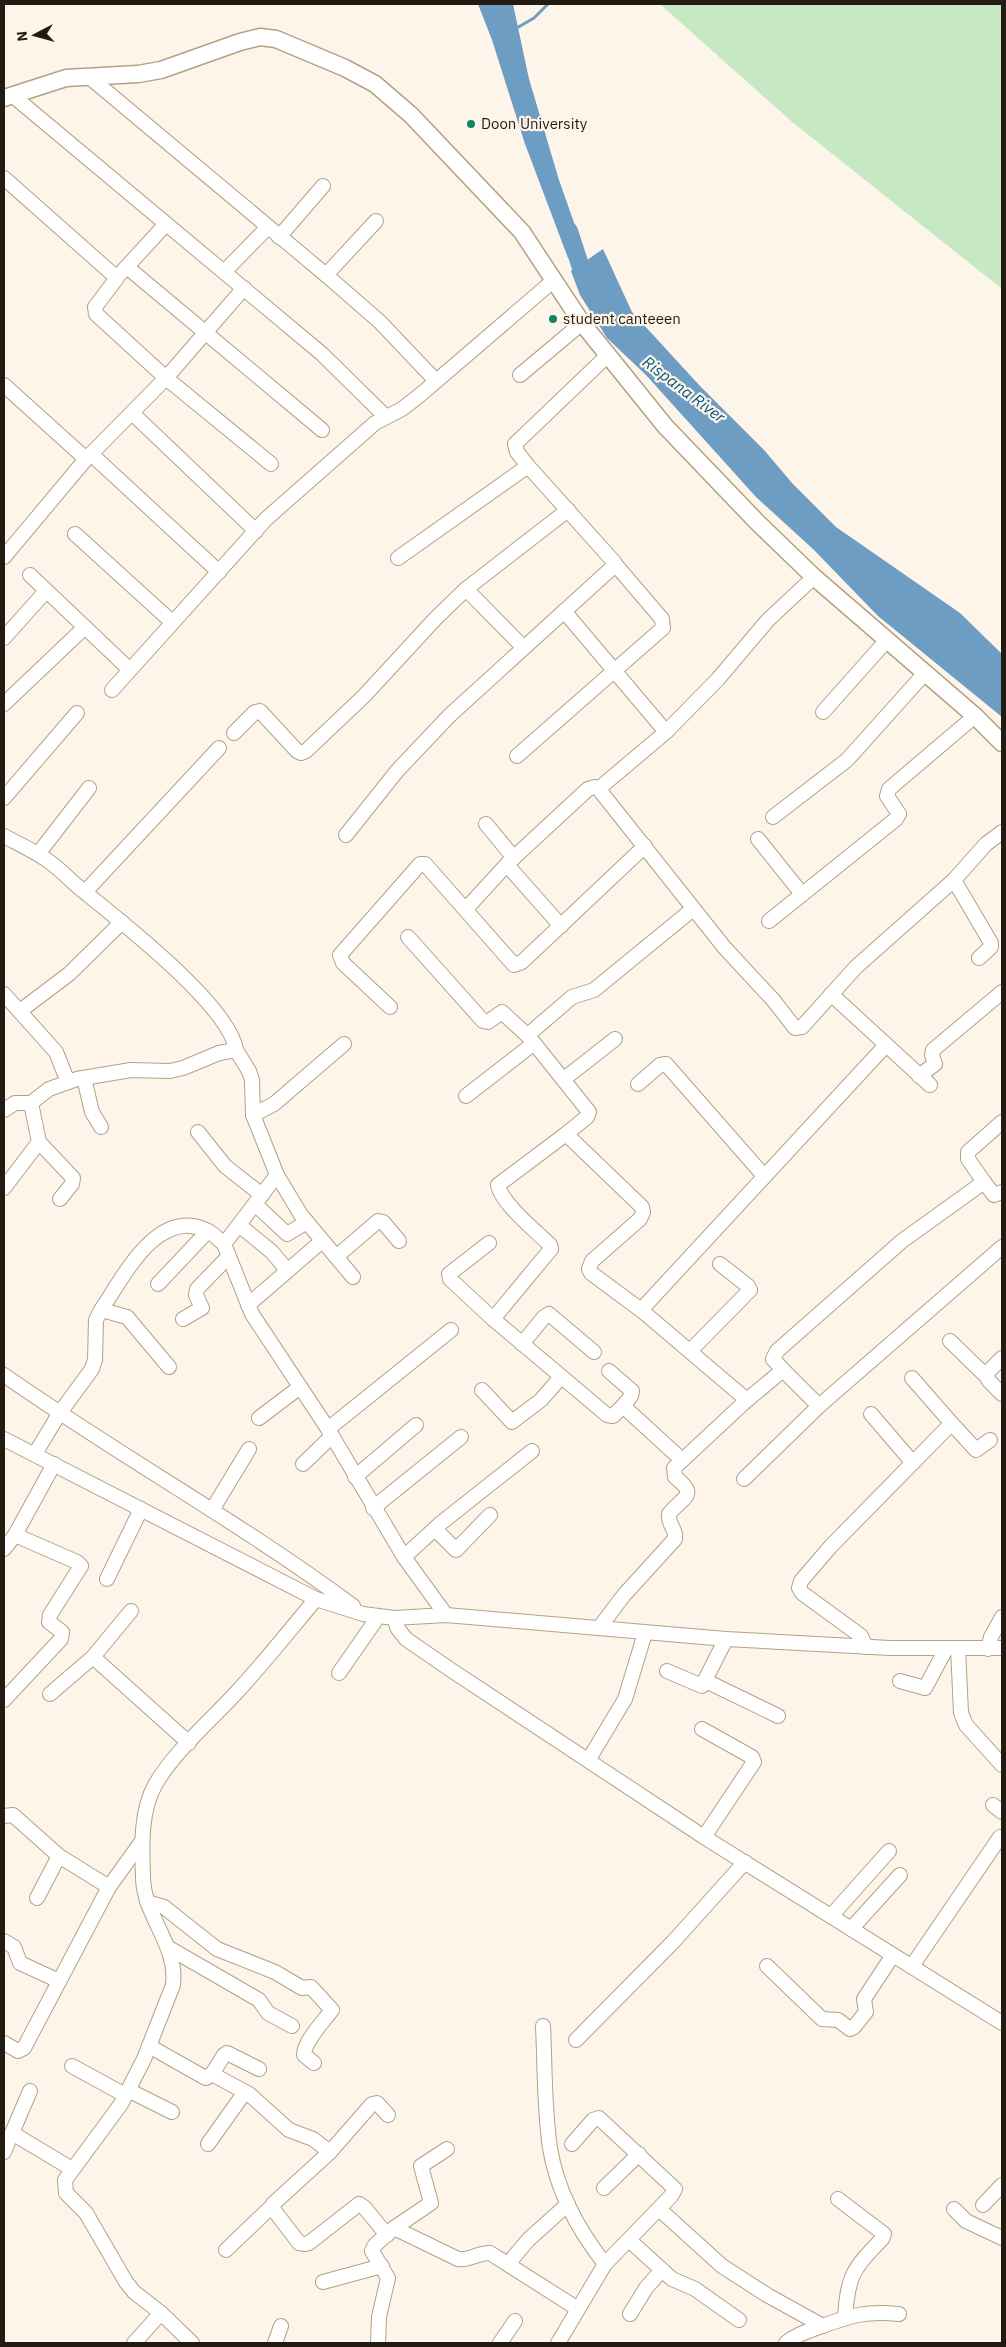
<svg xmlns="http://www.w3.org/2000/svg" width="1006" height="2347" viewBox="0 0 1006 2347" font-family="'IBM Plex Sans',sans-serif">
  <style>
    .green { fill: #c6e8c2 }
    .water { fill: #6e9dc3 }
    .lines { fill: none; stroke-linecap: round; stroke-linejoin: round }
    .stream { stroke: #6e9dc3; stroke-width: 3 }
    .river { stroke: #6e9dc3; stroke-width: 18 }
    .minor-casing { stroke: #b5a086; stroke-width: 16 }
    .major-casing { stroke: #b5a086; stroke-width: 19 }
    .minor { stroke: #fff; stroke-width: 14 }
    .major { stroke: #fff; stroke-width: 16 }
    .poi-dot { fill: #128361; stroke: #fef5ea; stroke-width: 2 }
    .labels { text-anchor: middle; stroke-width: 4.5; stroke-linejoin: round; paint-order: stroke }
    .poi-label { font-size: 15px; fill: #231a11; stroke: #fef5ea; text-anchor: start }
    .water-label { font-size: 16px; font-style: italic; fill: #005686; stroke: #fef5ea }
  </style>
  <rect width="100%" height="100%" fill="#fef5ea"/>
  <!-- green -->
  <polygon class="green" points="660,4 1002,4 1002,289 791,121"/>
  <!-- water -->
  <g class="water">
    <polygon points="478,4 513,4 529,79 559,180 583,248 568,258 525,144 492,40"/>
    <polygon points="603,249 632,312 700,386 765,451 792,483 836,527 960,613 1002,654 1002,717 878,616 813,549 756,497 646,375 607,338 580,295 571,271"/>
  </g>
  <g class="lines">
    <!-- stream -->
    <polyline class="stream" points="515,29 534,18 548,4"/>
    <!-- river -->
    <polyline class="river" points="569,231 582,271 590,285"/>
    <!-- minor casing -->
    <g class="minor-casing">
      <g id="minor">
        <polyline points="88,76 326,275"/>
        <polyline points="12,95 322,354 386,417"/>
        <polyline points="4,178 117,278 95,307 96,314 166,378 271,464"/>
        <polyline points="376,221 326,275 380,322 436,381"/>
        <polyline points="279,237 323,186"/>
        <polyline points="127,267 322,430"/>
        <polyline points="225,271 268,227"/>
        <polyline points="121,273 166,224"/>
        <polyline points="520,375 582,323"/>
        <polyline points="4,385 86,459"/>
        <polyline points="132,413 256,531"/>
        <polyline points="91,454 219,572"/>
        <polyline points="75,534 172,622"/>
        <polyline points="4,557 86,459 166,378 244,288"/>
        <polyline points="398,558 528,466"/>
        <polyline points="30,575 130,670"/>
        <polyline points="814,577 768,620 718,679 666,732 603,785 600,789 601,792 724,947 774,1001 795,1028 802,1027 856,967 954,880 986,844 1002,832"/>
        <polyline points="466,589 523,647"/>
        <polyline points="564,611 666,732"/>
        <polyline points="4,638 46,591"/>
        <polyline points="112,690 266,519 375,423 402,409 420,395 553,281"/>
        <polyline points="4,704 85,627"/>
        <polyline points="823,712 887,640"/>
        <polyline points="234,733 255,712 260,711 297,751 301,753 306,751 364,696 436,618 466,589 568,510"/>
        <polyline points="517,756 663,628 662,619 615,564"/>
        <polyline points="4,798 77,713"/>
        <polyline points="773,817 847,760 925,673"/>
        <polyline points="486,824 514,858"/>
        <polyline points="346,835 397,771 449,716 614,566 614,562 528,466 517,452 515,444 607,356"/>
        <path d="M4,836C19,844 34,851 47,860C60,869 70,880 82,890C119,920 230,1006 236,1050"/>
        <polyline points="758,839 802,894"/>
        <polyline points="38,854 89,788"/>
        <polyline points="507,865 561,926"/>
        <polyline points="954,880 991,943 991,947 979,958"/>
        <polyline points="85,892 219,748"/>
        <polyline points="466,909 509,862 588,789 595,787 600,789"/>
        <polyline points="769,921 896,819 899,814 887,796 889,789 975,716"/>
        <polyline points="408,937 483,1021 488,1022 502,1012 528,1036"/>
        <polyline points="4,994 56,1052 68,1082"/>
        <polyline points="831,994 930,1085"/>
        <polyline points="390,1007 343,963 340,955 420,864 425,864 514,965 522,962 645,846"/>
        <polyline points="20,1011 69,974 122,922"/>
        <polyline points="534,1043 589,1112 587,1117 566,1134"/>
        <polyline points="919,1076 935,1064 932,1055 933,1050 1002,992"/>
        <polyline points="84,1078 92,1112 101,1127"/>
        <polyline points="564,1079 615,1039"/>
        <polyline points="638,1084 660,1065 666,1064 764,1176"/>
        <polyline points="466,1096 533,1044 529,1034 572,997 594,990 693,909"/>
        <polyline points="4,1110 15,1103 31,1103"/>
        <polyline points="253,1115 274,1104 344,1044"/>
        <polyline points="198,1132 225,1166 262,1195"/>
        <polyline points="39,1142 73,1178 72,1184 60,1199"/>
        <polyline points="277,1175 301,1215 353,1277"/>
        <polyline points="984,1182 994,1195 1002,1192"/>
        <polyline points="4,1188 39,1142 31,1103 49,1089 77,1079 131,1070 170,1071 183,1068 219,1053 236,1050 249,1071 252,1080 253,1115 277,1175 224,1244 252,1314 328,1429 404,1557 446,1615"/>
        <polyline points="255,1204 287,1234 307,1222"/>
        <polyline points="239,1225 272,1252 287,1270"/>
        <polyline points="489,1243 449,1274 450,1279 493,1319 607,1415 613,1416 623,1406 682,1460"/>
        <polyline points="336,1257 378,1221 383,1222 399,1241"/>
        <polyline points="158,1284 208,1231"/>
        <polyline points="248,1305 322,1241"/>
        <polyline points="103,1307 109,1312 127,1317 169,1367"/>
        <polyline points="641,1310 886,1045"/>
        <polyline points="183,1319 202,1308 196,1295 197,1289 228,1257"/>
        <path d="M493,1319L551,1249L550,1245C537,1232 501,1203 498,1185L566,1134L642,1207L643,1212L640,1219L592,1261L589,1269L591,1273L641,1310L747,1400"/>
        <polyline points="950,1341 986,1376"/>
        <polyline points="522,1344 544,1317 549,1314 594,1352"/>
        <polyline points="690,1351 750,1290 748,1286 720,1264"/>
        <polyline points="1002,1358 986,1374 989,1381 1002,1394"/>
        <polyline points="783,1370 819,1406 1002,1247"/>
        <polyline points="609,1371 632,1391 631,1396 623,1406"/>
        <path d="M4,1375C118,1455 241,1523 353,1606"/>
        <polyline points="912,1378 953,1425"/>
        <polyline points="482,1390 512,1422 541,1400 561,1377"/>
        <polyline points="871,1414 913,1463"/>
        <polyline points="259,1418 300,1387"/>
        <polyline points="328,1429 451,1330"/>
        <polyline points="4,1439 316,1599 363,1614 394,1618 446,1615 726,1639 890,1648 1002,1648"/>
        <path d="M35,1454L59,1414L92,1369L95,1360L96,1320L101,1310C123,1278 157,1207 206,1230C213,1233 219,1240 224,1244"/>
        <polyline points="303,1464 332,1436"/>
        <polyline points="355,1477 416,1425"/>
        <polyline points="744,1479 819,1406"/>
        <polyline points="373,1508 461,1437"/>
        <polyline points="212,1510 249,1449"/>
        <polyline points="435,1529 456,1550 490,1515"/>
        <polyline points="15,1535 54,1464"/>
        <polyline points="4,1549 15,1535 77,1562 81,1566 50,1615 49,1622 62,1632 61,1639 4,1700"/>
        <polyline points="404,1557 441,1523 532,1451"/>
        <polyline points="107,1579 141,1509"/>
        <polyline points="394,1618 398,1629 406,1639 451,1670 704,1837 1002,2023"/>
        <path d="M599,1628L624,1595L675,1539C677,1529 667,1524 669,1514C683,1496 699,1496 675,1477L674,1468L747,1400L783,1370L773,1359L777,1351L902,1241L984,1182L968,1159V1152L1002,1122"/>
        <polyline points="866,1647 861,1636 802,1593 799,1588 801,1581 831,1546 949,1426 954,1426 976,1450 990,1440"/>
        <polyline points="958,1648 961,1713 966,1725 1002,1765"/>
        <polyline points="988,1649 991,1637 1002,1617"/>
        <polyline points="93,1657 189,1743"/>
        <polyline points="667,1671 702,1686 726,1639"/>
        <polyline points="339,1673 378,1617"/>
        <polyline points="706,1681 778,1716"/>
        <polyline points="900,1681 925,1688 946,1649"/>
        <polyline points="50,1694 93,1657 131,1611"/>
        <polyline points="702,1729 752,1757 754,1762 704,1837"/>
        <polyline points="589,1759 625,1699 645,1633"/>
        <polyline points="993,1805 1002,1812"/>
        <polyline points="4,1816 13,1815 59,1856 109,1887"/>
        <polyline points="37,1898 59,1856"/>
        <path d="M147,1902L164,1907L217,1949L275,1972L302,1988L311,1987L332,2010C324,2021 304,2041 304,2055L314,2063"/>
        <polyline points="831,1916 889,1851"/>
        <polyline points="851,1929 900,1875"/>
        <polyline points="4,1941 14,1947 20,1963 59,1981"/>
        <polyline points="169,1948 259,2000 268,2013 292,2026"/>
        <polyline points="767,1966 822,2019 838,2020 850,2029 854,2027 866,2012 864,1999 893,1955"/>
        <polyline points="912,1966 1000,1837"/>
        <path d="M543,2026C545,2066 544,2108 550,2148C557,2191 579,2231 605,2264L558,2343"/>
        <polyline points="576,2040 673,1942 745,1862"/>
        <polyline points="4,2043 18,2051 24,2048 109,1887 142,1841"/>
        <polyline points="149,2046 202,2076 206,2078 212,2074 249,2094 289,2130 313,2139 330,2152 273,2204 273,2209 299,2243 305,2244 309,2243 359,2204 364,2207 387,2235"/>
        <polyline points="72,2066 125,2095"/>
        <polyline points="212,2074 224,2055 227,2053 259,2069"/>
        <polyline points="128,2090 172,2112"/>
        <polyline points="30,2091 12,2133 72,2169"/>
        <polyline points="208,2144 245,2092"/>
        <polyline points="572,2144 593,2120 599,2118 675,2189 671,2196 605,2264"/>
        <polyline points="4,2152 12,2133"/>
        <polyline points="330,2152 372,2104 377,2103 388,2115"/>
        <polyline points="604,2188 639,2154"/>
        <path d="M838,2199L884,2234L882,2239C853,2269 848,2275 845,2317"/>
        <polyline points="983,2205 1002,2185"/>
        <polyline points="659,2209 722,2266 767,2295 823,2326"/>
        <polyline points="954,2209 966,2221 1002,2238"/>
        <polyline points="394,2228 431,2203 421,2166 447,2149"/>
        <polyline points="629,2240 672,2279 695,2289 739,2320"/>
        <polyline points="226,2250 272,2206"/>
        <polyline points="508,2264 528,2240 568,2204"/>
        <polyline points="323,2282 382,2266"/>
        <path d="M161,2313L134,2292L126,2282L86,2213L66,2193L65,2180L121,2104L144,2059L173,1985C178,1945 144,1917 143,1878C142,1848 140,1812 155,1785C173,1753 210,1721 235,1694C263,1664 289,1631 316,1599"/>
        <polyline points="630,2314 646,2288 662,2270"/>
        <polyline points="134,2343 161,2313 192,2343"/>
        <polyline points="275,2343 281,2326"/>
        <path d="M378,2343L379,2317L388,2278L372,2251L375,2245L394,2228L458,2259C470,2261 479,2252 490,2253L578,2309"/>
        <polyline points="500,2343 515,2321"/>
        <path d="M786,2343C796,2334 809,2331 822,2326C853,2315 865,2311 899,2314"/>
      </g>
    </g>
    <!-- major casing -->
    <g class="major-casing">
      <polyline id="major" points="4,98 66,78 138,74 161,70 240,42 260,37 276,39 345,68 375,84 411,115 522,232 582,323 665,426 757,522 814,577 975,716 1002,743"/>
    </g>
    <!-- minor -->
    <use href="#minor" class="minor"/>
    <!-- major -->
    <use href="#major" class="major"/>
  </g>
  <!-- markers -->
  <g class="poi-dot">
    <circle cx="471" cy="124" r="5"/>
    <circle cx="553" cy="319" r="5"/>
  </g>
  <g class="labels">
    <!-- poi labels -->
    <g class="poi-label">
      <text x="481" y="129">Doon University</text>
      <text x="563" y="324">student canteeen</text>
    </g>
    <!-- water labels -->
    <g class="water-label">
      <text transform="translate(684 389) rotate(37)" y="6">Rispana River</text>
    </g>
  </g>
  <!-- border -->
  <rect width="1006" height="2347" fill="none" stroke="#231a11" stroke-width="10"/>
  <!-- north arrow -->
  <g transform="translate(35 35) rotate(264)" stroke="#fef5ea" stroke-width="4" paint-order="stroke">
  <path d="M0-4L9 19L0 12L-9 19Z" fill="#231a11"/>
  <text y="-8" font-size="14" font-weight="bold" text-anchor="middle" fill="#231a11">N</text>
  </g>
</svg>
